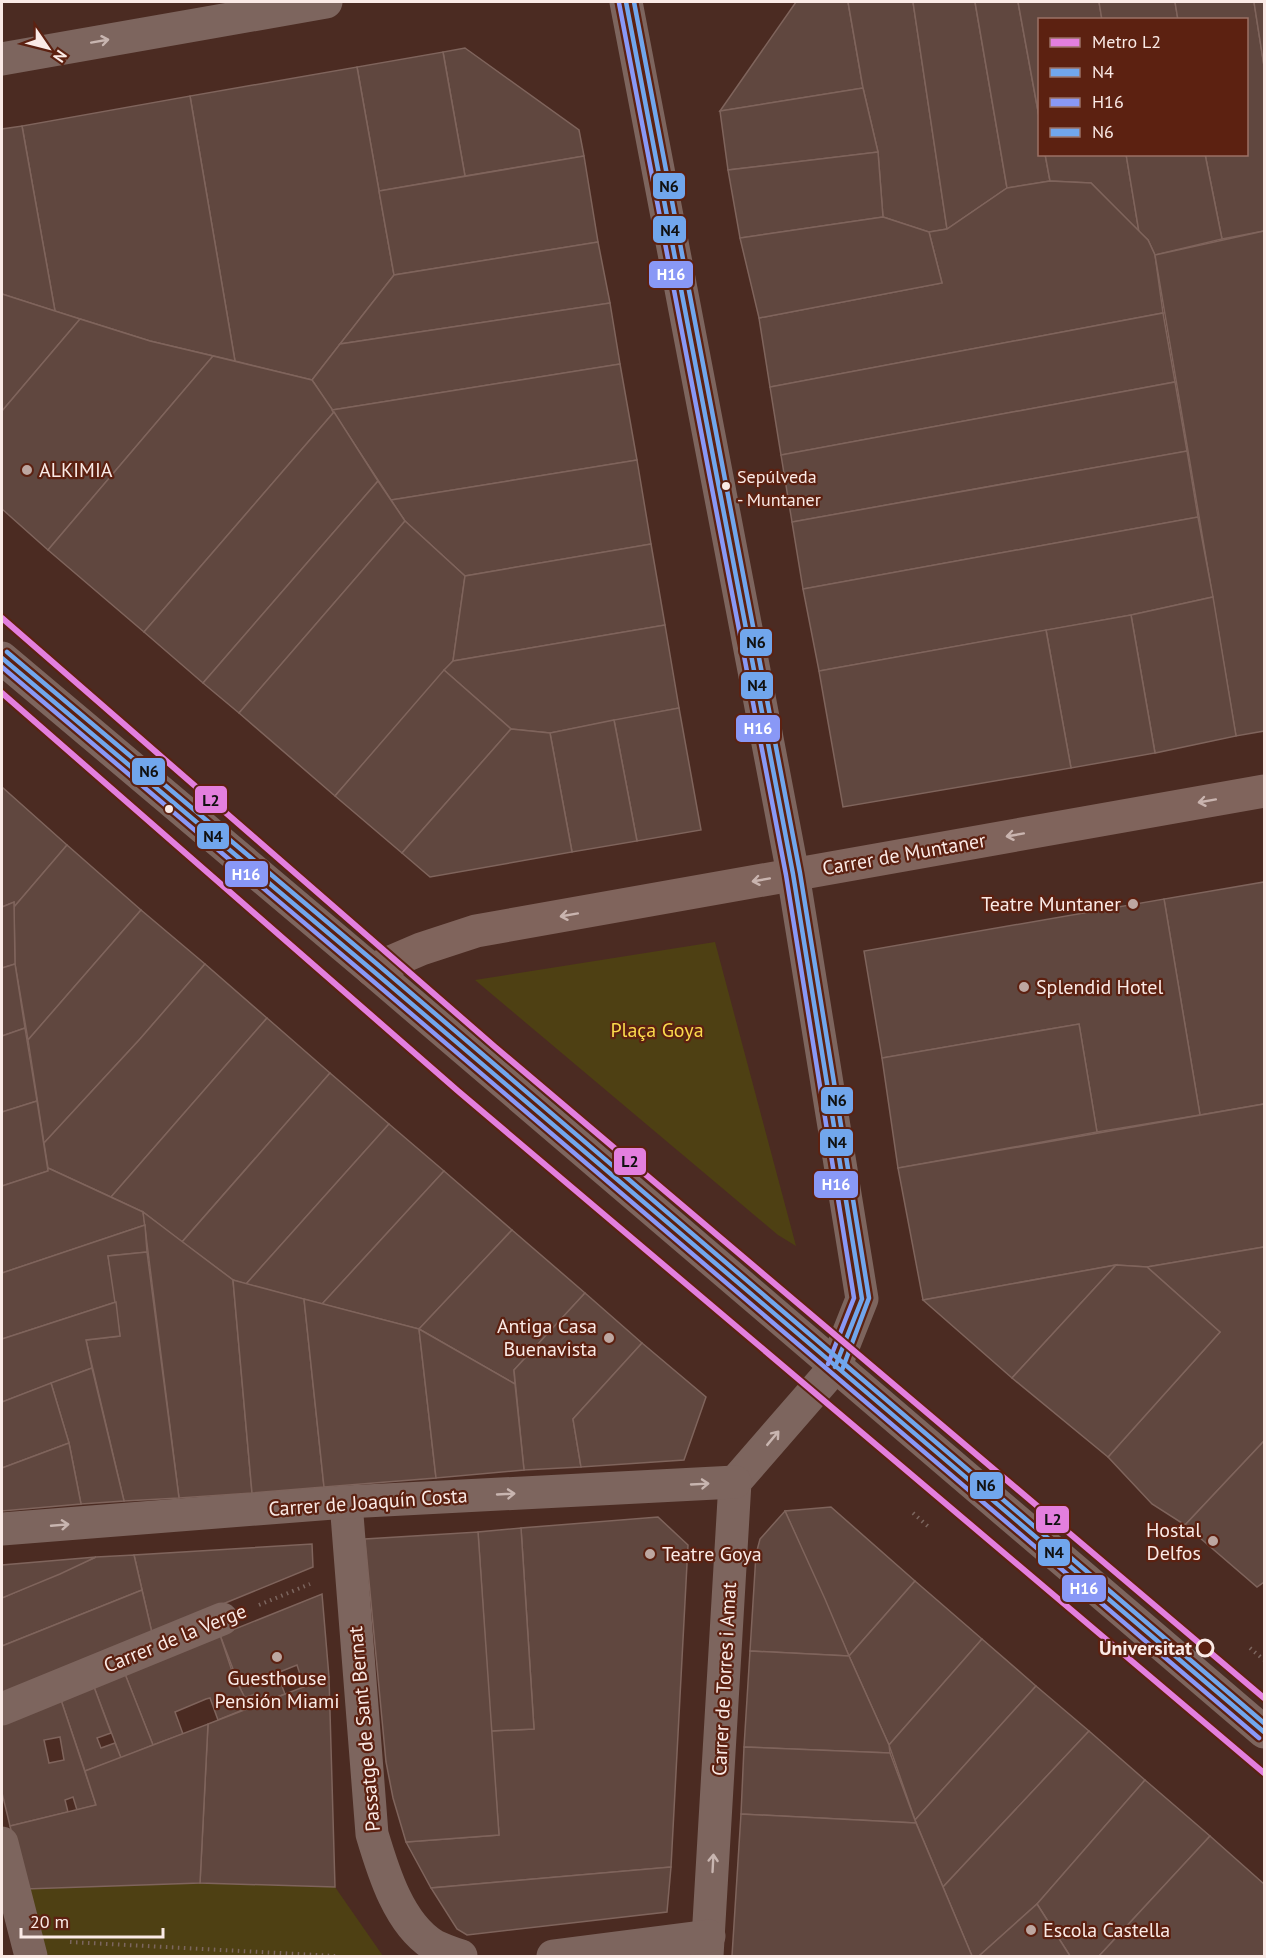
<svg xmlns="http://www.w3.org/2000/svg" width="1266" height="1958" viewBox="0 0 1266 1958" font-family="'PT Sans',sans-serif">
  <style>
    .green { fill: #4e4013 }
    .building { fill: #60473f; stroke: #7f645c; stroke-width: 1.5; fill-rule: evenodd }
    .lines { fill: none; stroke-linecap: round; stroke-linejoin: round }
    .path { stroke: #7c665f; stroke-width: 4; stroke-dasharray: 1.5 4.5; stroke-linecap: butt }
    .minor { stroke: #7d655e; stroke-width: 33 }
    .major { stroke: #80645c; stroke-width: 33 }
    .bus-1-casing { stroke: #5c2111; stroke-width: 9 }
    .bus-2-casing { stroke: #5c2111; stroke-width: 9 }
    .bus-3-casing { stroke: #5c2111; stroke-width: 9 }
    .bus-1 { stroke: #71a6ec; stroke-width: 4.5 }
    .bus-2 { stroke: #8998f6; stroke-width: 4.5 }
    .bus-3 { stroke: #71a6ec; stroke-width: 4.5 }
    .metro-1-casing { stroke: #5c2111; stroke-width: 10 }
    .metro-1 { stroke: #e37fde; stroke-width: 6 }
    .oneway { stroke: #c8b5b0 }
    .oneway2 { stroke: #c9b4af }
    .poi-dot { fill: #bda7a1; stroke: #5c2111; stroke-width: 2 }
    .bus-dot { fill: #faeae6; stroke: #5c2111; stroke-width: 2 }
    .stop-dot { fill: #5c2111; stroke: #faeae6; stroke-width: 3 }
    .labels { text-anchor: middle; stroke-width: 4.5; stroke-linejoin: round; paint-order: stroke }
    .bus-label { font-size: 18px; fill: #faeae6; stroke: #5c2111; text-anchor: start }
    .poi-label { font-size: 20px; fill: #faeae6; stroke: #5c2111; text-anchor: start }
    .street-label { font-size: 20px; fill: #faeae6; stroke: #5c2111 }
    .park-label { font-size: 20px; fill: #fbda4c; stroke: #5c2111 }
    .stop-label { font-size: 20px; font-weight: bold; fill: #faeae6; stroke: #5c2111; text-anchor: end }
    .line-badge { stroke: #5c2111; stroke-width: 2 }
    .badge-label { font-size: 16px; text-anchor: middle; font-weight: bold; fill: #fff }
    .pale-badge-label { font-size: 16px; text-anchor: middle; font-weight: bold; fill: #111 }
  </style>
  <rect width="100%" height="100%" fill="#4b2b22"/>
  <!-- green -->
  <g class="green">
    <polygon points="715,942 796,1246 778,1235 475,980"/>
    <polygon points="200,1883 335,1887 383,1956 43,1956 25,1889"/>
  </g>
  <!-- building -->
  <g class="building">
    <polygon points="796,2 848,2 863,88 720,111"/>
    <polygon points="848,2 913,2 947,229 929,232 883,217 878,152 863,88"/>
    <polygon points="913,2 975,2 1007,188 947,229"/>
    <polygon points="975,2 1018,2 1040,122 1040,154 1045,154 1050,181 1007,188"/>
    <polygon points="1018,2 1099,2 1102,20 1040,20 1040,122"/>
    <polygon points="1099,2 1175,2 1178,20 1102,20"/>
    <polygon points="1175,2 1254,2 1264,66 1264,231 1222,239 1205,154 1246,154 1246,20 1178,20"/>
    <polygon points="1254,2 1264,2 1264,66"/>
    <polygon points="465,48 579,130 584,156 465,176 443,52"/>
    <polygon points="443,52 465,176 379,191 357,67"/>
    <polygon points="357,67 394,275 312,380 235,361 190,96"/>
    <polygon points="863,88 878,152 728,170 720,111"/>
    <polygon points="190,96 235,361 150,341 55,311 22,126"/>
    <polygon points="22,126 55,311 2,294 2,129"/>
    <polygon points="878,152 883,217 740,238 728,170"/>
    <polygon points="1045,154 1126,154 1139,232 1091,183 1050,181"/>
    <polygon points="1126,154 1205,154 1222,239 1155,255 1148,240 1139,232"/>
    <polygon points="584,156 598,242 394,275 379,191"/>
    <polygon points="1050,181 1091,183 1148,240 1155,255 1163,313 770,387 759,318 942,283 929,232 947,229 1007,188"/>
    <polygon points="883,217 929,232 942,283 759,318 740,238"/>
    <polygon points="1264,231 1264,731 1236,736 1155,255"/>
    <polygon points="598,242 610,303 340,344 394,275"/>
    <polygon points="2,294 80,319 2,411"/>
    <polygon points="610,303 620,364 332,410 312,380 340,344"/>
    <polygon points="1163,313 1175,382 781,455 770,387"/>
    <polygon points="80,319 150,341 213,356 48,550 2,509 2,411"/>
    <polygon points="213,356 312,380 334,412 144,632 48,550"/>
    <polygon points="620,364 637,460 391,500 332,410"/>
    <polygon points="1175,382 1187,451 792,522 781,455"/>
    <polygon points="334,412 378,481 203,683 144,632"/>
    <polygon points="1187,451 1198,517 803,589 792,522"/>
    <polygon points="637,460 651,544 465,576 405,521 391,500"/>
    <polygon points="378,481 405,521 239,713 203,683"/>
    <polygon points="1198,517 1213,597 1131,615 819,671 803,589"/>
    <polygon points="405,521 465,576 453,661 335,796 239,713"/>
    <polygon points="651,544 665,625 453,661 465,576"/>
    <polygon points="1213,597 1236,736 1155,753 1131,615"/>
    <polygon points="1131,615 1155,753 1071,768 1046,630"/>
    <polygon points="665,625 679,708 550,733 511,729 444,670 453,661"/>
    <polygon points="1046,630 1071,768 843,807 819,671"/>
    <polygon points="444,670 511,729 402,853 335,796"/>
    <polygon points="679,708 701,830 637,841 614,720"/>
    <polygon points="614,720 637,841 572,852 550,733"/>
    <polygon points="511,729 550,733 572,852 430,877 402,853"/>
    <polygon points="2,787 67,845 14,907 14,902 2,907"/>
    <polygon points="67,845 141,910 28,1040 15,964 14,907"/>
    <polygon points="1264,882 1264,1104 1200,1115 1164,899"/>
    <polygon points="1164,899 1200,1115 1097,1132 1079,1024 882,1058 864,951"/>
    <polygon points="14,902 15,964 2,968 2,907"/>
    <polygon points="141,910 205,964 140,1039 44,1143 28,1040"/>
    <polygon points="15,964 25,1028 2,1036 2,968"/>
    <polygon points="205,964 267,1018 111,1197 48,1168 44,1143 140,1039"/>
    <polygon points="267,1018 330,1073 182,1242 143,1212 111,1197"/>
    <polygon points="1079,1024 1097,1132 898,1168 882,1058"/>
    <polygon points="25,1028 37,1101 2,1112 2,1036"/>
    <polygon points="330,1073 389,1124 246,1284 233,1280 182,1242"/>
    <polygon points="37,1101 48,1171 2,1186 2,1112"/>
    <polygon points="1264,1104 1264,1247 1147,1267 1116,1265 923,1300 898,1168"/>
    <polygon points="389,1124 444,1171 322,1304 246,1284"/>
    <polygon points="48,1168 143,1212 145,1225 2,1273 2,1186 48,1171"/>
    <polygon points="444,1171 512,1230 419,1329 322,1304"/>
    <polygon points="143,1212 233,1280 252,1493 179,1498"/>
    <polygon points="145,1225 147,1252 108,1256 116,1302 2,1339 2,1273"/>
    <polygon points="512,1230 585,1293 514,1370 515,1384 419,1329"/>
    <polygon points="1264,1247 1264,1441 1185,1525 1152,1504 1108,1457 1220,1332 1147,1267"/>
    <polygon points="147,1252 179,1498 124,1501 86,1340 120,1336 108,1256"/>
    <polygon points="1116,1265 1012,1378 923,1300"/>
    <polygon points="1116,1265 1147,1267 1220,1332 1108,1457 1012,1378"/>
    <polygon points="233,1280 304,1299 324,1487 252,1493"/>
    <polygon points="585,1293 642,1343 573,1419 581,1467 524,1470 514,1370"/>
    <polygon points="304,1299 419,1329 436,1478 324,1487"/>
    <polygon points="116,1302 120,1336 86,1340 92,1368 2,1402 2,1339"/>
    <polygon points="419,1329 515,1384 524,1470 436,1478"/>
    <polygon points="642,1343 706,1397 684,1460 581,1467 573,1419"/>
    <polygon points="92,1368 124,1501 81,1504 69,1443 51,1383"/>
    <polygon points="51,1383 69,1443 2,1468 2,1402"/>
    <polygon points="1264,1441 1264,1582 1257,1587 1185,1525"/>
    <polygon points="69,1443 81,1504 2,1511 2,1468"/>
    <polygon points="831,1507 915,1581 849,1656 785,1511"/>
    <polygon points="785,1511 825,1599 849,1656 750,1651 756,1554 760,1539"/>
    <polygon points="658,1517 688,1545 671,1867 431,1888 406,1842 499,1835 491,1731 534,1729 521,1528"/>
    <polygon points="521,1528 534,1729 491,1731 478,1532"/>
    <polygon points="478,1532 499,1835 406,1842 393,1798 386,1762 365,1539"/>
    <polygon points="312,1544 313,1567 152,1633 134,1555"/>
    <polygon points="134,1555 142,1590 2,1646 2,1598 96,1557"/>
    <polygon points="96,1557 60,1574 2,1598 2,1565"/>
    <polygon points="915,1581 982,1639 889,1745 849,1656"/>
    <polygon points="142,1590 152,1633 2,1694 2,1646"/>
    <polygon points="322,1594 329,1677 304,1687 297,1665 277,1673 285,1694 261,1703 258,1693 244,1698 220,1635"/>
    <polygon points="220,1635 234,1677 250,1707 218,1720 210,1698 206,1699 175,1712 183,1734 153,1745 125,1674"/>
    <polygon points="982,1639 1036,1686 915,1820 889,1745"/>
    <polygon points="750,1651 849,1656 889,1745 890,1753 744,1747"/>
    <polygon points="125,1674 153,1745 121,1758 94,1687"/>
    <polygon points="329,1677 335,1887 200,1883 208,1724"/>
    <polygon points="1036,1686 1089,1731 943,1887 915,1820"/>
    <polygon points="94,1687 111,1733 97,1738 101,1748 115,1743 121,1758 85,1771 61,1700"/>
    <path d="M61,1700L96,1805L77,1810L73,1797L65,1800L68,1812L10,1826L2,1793V1724ZM60,1737L64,1760L49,1763L44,1740Z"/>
    <polygon points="208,1724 200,1883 25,1889 10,1826 96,1805 85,1771"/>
    <polygon points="1089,1731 1145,1780 1037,1904 979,1956 972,1956 943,1887"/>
    <polygon points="744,1747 890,1753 916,1823 741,1814"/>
    <polygon points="1145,1780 1210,1836 1099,1956 1070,1956 1037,1904"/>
    <polygon points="741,1814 916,1823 972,1956 732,1956"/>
    <polygon points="1210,1836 1264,1884 1264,1956 1099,1956"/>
    <polygon points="671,1867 667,1912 467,1935 457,1929 431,1888"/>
    <polygon points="1037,1904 1070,1956 979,1956"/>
  </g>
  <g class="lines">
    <!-- path -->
    <g class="path">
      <polyline points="913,1513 930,1528"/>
      <polyline points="259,1605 310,1584"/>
      <polyline points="1250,1648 1264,1660"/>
      <polyline points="70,1942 336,1956"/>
    </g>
    <!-- minor -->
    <g class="minor">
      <polyline points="626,2 793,874 862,1299 835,1367 735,1482 707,1956"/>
      <polyline points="2,59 326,2"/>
      <polyline points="2,658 372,970 1264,1732"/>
      <path d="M346,1502L372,1834C383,1871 399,1925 435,1946C443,1950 452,1953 461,1956"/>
      <polyline points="2,1529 346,1502 735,1482"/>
      <polyline points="2,1709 222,1619"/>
      <polyline points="2,1843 31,1956"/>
      <polyline points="553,1956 709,1936"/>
    </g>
    <!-- major -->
    <polyline class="major" points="372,970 421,949 476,931 1264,791"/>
    <!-- bus-1 casing -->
    <g class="bus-1-casing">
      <g id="bus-1">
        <polyline points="626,2 793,874 862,1299 835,1367"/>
        <polyline points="2,658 372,970 1264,1732"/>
      </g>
    </g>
    <!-- bus-2 casing -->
    <g class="bus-2-casing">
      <g id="bus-2">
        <polyline points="619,3 786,875 854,1298 828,1364"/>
        <polyline points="2,667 367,976 1259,1738"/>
      </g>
    </g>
    <!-- bus-3 casing -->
    <g class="bus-3-casing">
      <g id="bus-3">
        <polyline points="634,2 800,873 869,1298 842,1370"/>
        <polyline points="7,652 377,964 1264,1723"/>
      </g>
    </g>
    <!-- bus-1 -->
    <use href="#bus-1" class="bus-1"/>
    <!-- bus-2 -->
    <use href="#bus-2" class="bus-2"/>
    <!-- bus-3 -->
    <use href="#bus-3" class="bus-3"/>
    <!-- metro-1 casing -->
    <g class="metro-1-casing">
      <g id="metro-1">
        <polyline points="2,618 495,1047 1264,1698"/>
        <polyline points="2,693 458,1091 1264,1773"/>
      </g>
    </g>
    <!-- metro-1 -->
    <use href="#metro-1" class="metro-1"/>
  </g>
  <!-- one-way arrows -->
  <defs><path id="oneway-shaft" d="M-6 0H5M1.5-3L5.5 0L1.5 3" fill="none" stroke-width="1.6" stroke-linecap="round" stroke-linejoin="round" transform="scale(1.5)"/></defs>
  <g class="oneway">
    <use href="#oneway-shaft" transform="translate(100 41) rotate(-10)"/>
    <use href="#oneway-shaft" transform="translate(773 1438) rotate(-50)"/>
    <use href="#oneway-shaft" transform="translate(700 1484) rotate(-3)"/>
    <use href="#oneway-shaft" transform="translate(506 1494) rotate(-3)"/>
    <use href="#oneway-shaft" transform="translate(60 1525) rotate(-5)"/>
    <use href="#oneway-shaft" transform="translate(713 1863) rotate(-87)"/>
  </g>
  <g class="oneway2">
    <use href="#oneway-shaft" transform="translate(1207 801) rotate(170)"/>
    <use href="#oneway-shaft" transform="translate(1015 835) rotate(170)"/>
    <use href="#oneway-shaft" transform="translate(761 880) rotate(170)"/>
    <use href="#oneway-shaft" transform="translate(569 915) rotate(170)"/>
  </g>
  <!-- markers -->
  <g class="poi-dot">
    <circle cx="27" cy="470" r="6"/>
    <circle cx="1133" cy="904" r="6"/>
    <circle cx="1024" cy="987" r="6"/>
    <circle cx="609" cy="1338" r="6"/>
    <circle cx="1213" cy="1541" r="6"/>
    <circle cx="650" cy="1554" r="6"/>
    <circle cx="277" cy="1657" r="6"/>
    <circle cx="1031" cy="1930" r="6"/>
  </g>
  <g class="bus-dot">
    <circle cx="726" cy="486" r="5"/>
    <circle cx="169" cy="809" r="5"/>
  </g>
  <circle class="stop-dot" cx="1205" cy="1648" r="8"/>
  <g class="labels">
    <!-- bus labels -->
    <g class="bus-label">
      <text x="737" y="483">Sepúlveda<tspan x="737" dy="23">- Muntaner</tspan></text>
    </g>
    <!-- poi labels -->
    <g class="poi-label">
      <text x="39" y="477">ALKIMIA</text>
      <text x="1121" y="911" text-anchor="end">Teatre Muntaner</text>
      <text x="1036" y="994">Splendid Hotel</text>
      <text x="597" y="1333" text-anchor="end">Antiga Casa<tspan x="597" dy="23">Buenavista</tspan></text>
      <text x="1201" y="1537" text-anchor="end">Hostal<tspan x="1201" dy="23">Delfos</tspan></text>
      <text x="662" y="1561">Teatre Goya</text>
      <text x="277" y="1685" text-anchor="middle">Guesthouse<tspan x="277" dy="23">Pensión Miami</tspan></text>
      <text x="1043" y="1937">Escola Castella</text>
    </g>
    <!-- street labels -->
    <g class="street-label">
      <text transform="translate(904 854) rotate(-10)" y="7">Carrer de Muntaner</text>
      <text transform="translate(368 1502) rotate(-4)" y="7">Carrer de Joaquín Costa</text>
      <text transform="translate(175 1638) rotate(-22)" y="7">Carrer de la Verge</text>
      <text transform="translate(724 1679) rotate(-87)" y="7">Carrer de Torres i Amat</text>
      <text transform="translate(364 1729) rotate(-95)" y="7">Passatge de Sant Bernat</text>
    </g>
    <!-- park labels -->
    <g class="park-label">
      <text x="657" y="1037">Plaça Goya</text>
    </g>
    <!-- stop labels -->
    <g class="stop-label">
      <text x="1192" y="1655">Universitat</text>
    </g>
  </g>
  <g class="line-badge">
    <rect x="652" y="172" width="34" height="28" rx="6" fill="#71a6ec"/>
    <rect x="652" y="215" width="35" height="29" rx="6" fill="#71a6ec"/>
    <rect x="648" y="260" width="46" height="29" rx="6" fill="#8998f6"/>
    <rect x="739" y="628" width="34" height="29" rx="6" fill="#71a6ec"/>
    <rect x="740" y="671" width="34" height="29" rx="6" fill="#71a6ec"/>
    <rect x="735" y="714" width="46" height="29" rx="6" fill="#8998f6"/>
    <rect x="131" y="757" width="35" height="29" rx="6" fill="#71a6ec"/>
    <rect x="194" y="785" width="34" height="29" rx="6" fill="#e37fde"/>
    <rect x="196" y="822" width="34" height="28" rx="6" fill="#71a6ec"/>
    <rect x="224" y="860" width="45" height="28" rx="6" fill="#8998f6"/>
    <rect x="820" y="1086" width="34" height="29" rx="6" fill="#71a6ec"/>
    <rect x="819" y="1128" width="35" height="29" rx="6" fill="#71a6ec"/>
    <rect x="613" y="1147" width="34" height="29" rx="6" fill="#e37fde"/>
    <rect x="813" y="1170" width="46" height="29" rx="6" fill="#8998f6"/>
    <rect x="969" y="1471" width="35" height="29" rx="6" fill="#71a6ec"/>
    <rect x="1035" y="1505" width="35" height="29" rx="6" fill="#e37fde"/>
    <rect x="1037" y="1538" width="34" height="29" rx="6" fill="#71a6ec"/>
    <rect x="1061" y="1574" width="46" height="29" rx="6" fill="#8998f6"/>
  </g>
  <g class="badge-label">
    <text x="671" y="280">H16</text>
    <text x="758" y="734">H16</text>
    <text x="246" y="880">H16</text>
    <text x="836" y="1190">H16</text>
    <text x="1084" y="1594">H16</text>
  </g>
  <g class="pale-badge-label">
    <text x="669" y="192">N6</text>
    <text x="670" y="236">N4</text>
    <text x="756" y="648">N6</text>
    <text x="757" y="691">N4</text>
    <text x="149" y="777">N6</text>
    <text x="211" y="806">L2</text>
    <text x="213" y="842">N4</text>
    <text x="837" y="1106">N6</text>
    <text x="837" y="1148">N4</text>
    <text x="630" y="1167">L2</text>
    <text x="986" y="1491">N6</text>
    <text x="1053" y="1525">L2</text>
    <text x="1054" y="1558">N4</text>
  </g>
  <!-- border -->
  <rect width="1266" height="1958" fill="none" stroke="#faeae6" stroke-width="6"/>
  <!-- legend -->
  <rect x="1038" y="18" width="210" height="138" fill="#5c2111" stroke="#9b7166" stroke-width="1.5"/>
  <rect x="1050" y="38" width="30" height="9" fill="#e37fde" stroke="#9b7166" stroke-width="1.5"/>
  <text x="1092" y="48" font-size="18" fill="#faeae6">Metro L2</text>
  <rect x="1050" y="68" width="30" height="9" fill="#71a6ec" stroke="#9b7166" stroke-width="1.5"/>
  <text x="1092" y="78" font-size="18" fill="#faeae6">N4</text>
  <rect x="1050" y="98" width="30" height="9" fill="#8998f6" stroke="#9b7166" stroke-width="1.5"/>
  <text x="1092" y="108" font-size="18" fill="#faeae6">H16</text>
  <rect x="1050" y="128" width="30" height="9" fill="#71a6ec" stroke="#9b7166" stroke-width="1.5"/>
  <text x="1092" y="138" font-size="18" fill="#faeae6">N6</text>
  <!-- north arrow -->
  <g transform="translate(48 48) rotate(125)" stroke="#5c2111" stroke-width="4.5" paint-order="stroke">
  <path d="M0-4.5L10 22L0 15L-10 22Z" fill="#faeae6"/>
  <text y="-9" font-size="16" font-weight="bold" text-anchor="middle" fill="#faeae6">N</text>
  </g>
  <!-- scale -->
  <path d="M21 1928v9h142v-9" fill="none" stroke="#faeae6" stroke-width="3"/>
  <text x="30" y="1928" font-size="18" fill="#faeae6" stroke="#5c2111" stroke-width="4.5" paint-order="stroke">20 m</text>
</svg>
